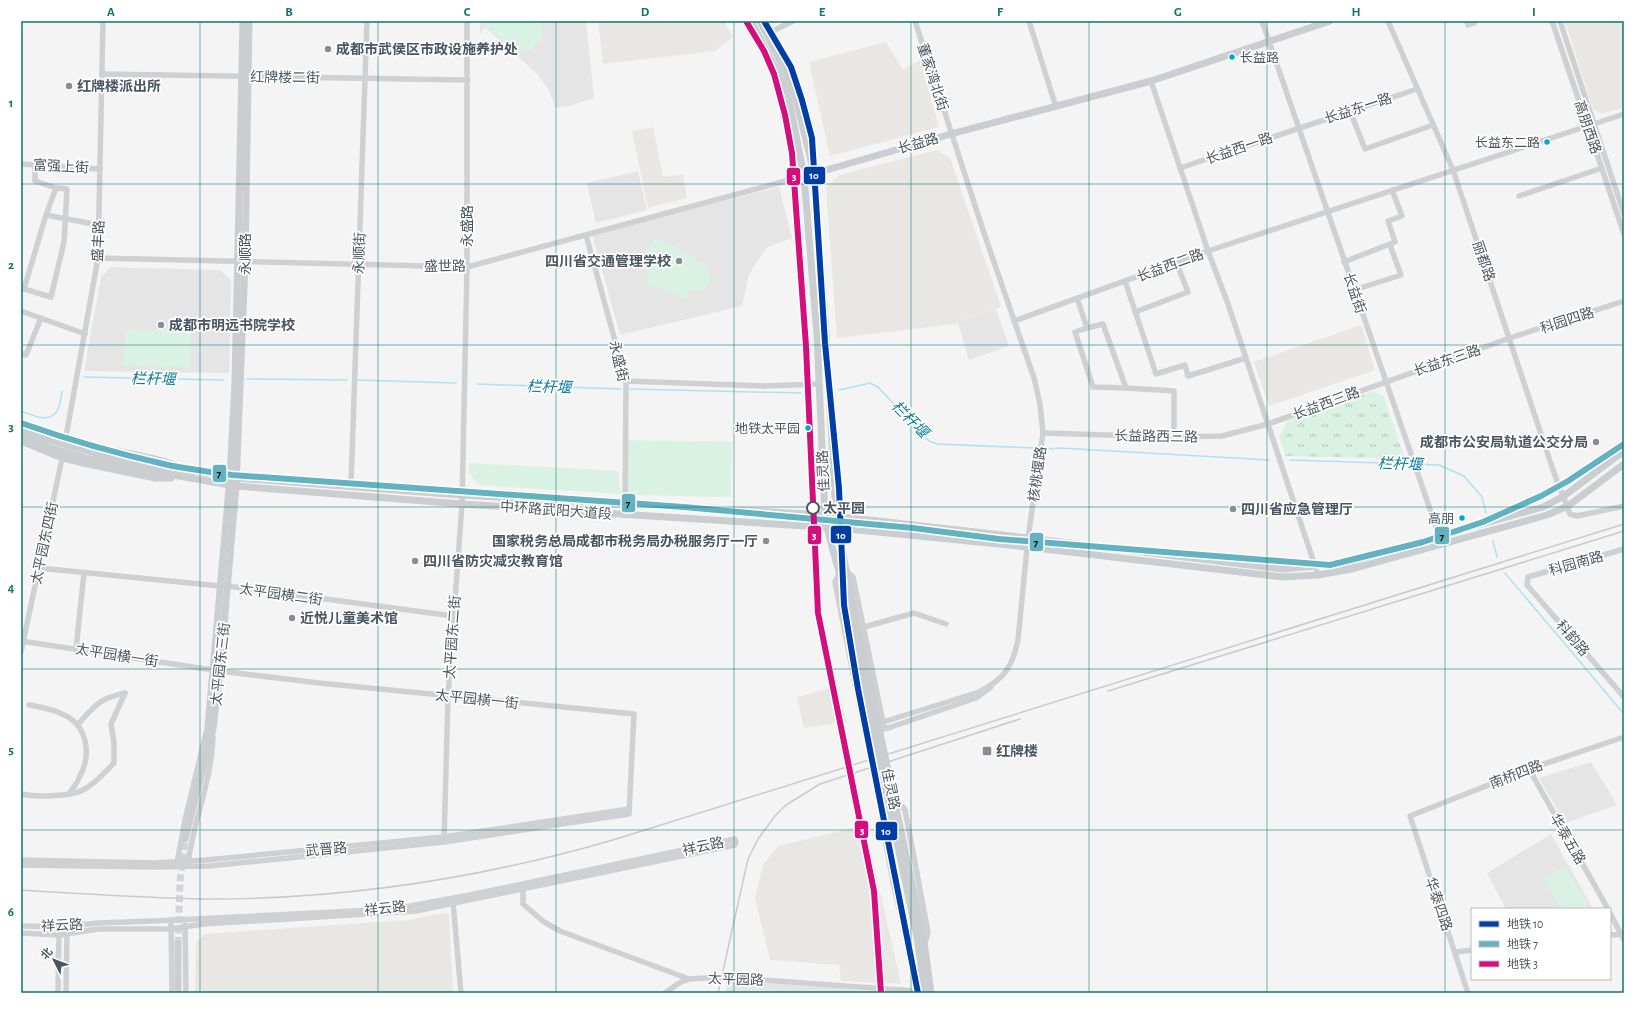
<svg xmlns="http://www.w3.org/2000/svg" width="1645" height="1014" viewBox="0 0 1645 1014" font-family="'Alegreya Sans','Noto Sans SC',sans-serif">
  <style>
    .commercial { fill: #e8e7e3 }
    .education { fill: #e6e5e6 }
    .green { fill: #d9f2e3 }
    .park { fill: url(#park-tufts) }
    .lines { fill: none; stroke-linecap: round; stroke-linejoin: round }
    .stream { stroke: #aee2f0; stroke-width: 1.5 }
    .major-tunnel { stroke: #d2d4d7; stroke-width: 7; stroke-dasharray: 7 3.5; stroke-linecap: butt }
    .minor { stroke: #ced0d2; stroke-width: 5.5 }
    .major { stroke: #caced1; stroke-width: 7 }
    .rail { stroke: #c9cacc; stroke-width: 1.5 }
    .major-bridge { stroke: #caced1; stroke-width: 7 }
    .metro-1-casing { stroke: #fff; stroke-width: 9 }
    .metro-2-casing { stroke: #fff; stroke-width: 9 }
    .metro-3-casing { stroke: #fff; stroke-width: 9 }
    .metro-1 { stroke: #003da5; stroke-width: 6 }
    .metro-2 { stroke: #62b2c2; stroke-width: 6 }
    .metro-3 { stroke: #d40f7d; stroke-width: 6 }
    .grid { fill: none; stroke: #0f766e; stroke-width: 1; stroke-opacity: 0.55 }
    .poi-dot { fill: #868d94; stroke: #fff; stroke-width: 1.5 }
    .bus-dot { fill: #00a9ce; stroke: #fff; stroke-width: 1.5 }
    .stop-dot { fill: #fff; stroke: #4a5661; stroke-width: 2 }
    .labels { text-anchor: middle; stroke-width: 3.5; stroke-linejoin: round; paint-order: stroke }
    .bus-label { font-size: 13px; fill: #4a5661; stroke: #fff; text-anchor: end }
    .poi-label { font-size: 14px; font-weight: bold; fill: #4a5661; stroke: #fff; text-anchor: start }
    .street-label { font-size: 14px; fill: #4a5661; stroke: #fff }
    .stop-label { font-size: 14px; font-weight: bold; fill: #4a5661; stroke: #fff; text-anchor: start }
    .water-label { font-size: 15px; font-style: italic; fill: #0c7c9b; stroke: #fff }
    .line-badge { stroke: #fff; stroke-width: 1.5 }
    .badge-label { font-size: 11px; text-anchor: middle; font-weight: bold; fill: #fff }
    .pale-badge-label { font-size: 11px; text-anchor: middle; font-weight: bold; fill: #111 }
    .neatline { fill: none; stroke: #0f766e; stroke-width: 1.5 }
    .grid-label { font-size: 13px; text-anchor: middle; font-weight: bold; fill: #0f766e }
  </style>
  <defs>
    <pattern id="park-tufts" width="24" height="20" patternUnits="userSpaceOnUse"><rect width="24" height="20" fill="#d9f2e3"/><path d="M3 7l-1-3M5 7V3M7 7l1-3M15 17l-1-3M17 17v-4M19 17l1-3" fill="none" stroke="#b2c7bb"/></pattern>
  </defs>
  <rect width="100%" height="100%" fill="#f4f4f4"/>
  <!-- commercial -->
  <g class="commercial">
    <polygon points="598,21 724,21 733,37 715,51 603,64"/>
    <polygon points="1565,21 1624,21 1624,107 1602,114 1593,109"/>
    <polygon points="886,42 903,70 920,60 939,127 830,156 809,62"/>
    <polygon points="653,127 663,177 683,174 687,198 648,208 632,131"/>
    <polygon points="937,150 950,158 1001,307 955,324 837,338 826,188 839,175"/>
    <polygon points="1361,325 1375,370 1269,406 1254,362"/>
    <polygon points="837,686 847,722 804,728 797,697"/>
    <polygon points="865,825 901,984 841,981 839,965 770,960 755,898 763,865 778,846"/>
    <polygon points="445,913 449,914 453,993 195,993 196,942 205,934 407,920"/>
  </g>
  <!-- education -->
  <g class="education">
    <polygon points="480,21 586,21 594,98 569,106 556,108 547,87 537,74 485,27 480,34"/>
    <polygon points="638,171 647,210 596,223 587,183"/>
    <polygon points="779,187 792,238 766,248 749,274 742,306 620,335 592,234"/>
    <polygon points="111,267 220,270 231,280 229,373 84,371 101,277"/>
    <polygon points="996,309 1009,346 969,360 958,323"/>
    <polygon points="1591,762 1617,805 1565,823 1539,778"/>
    <polygon points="1551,834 1593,909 1506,909 1487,873"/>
    <polygon points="727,981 838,988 869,991 869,993 725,993"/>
  </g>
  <!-- green -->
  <g class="green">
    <polygon points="481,21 540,21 543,37 529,51 511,49"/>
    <polygon points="660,239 706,265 710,281 702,291 690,291 686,300 654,285 649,290 644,256 653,240"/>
    <polygon points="125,329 191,332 190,368 123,365"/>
    <polygon points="626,440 732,442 731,497 625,495"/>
    <polygon points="469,463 618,471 621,494 478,485 469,473"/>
    <polygon points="1565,866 1590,909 1562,909 1544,879"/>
  </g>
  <!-- park -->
  <polygon class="park" points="1374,391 1384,397 1405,459 1286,456 1279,437 1287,421"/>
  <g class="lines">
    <!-- stream -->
    <g class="stream">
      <polyline points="84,377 223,380"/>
      <polyline points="247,379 347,380"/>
      <polyline points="358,380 456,383"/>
      <polyline points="477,384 621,389"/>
      <polyline points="630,389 801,393"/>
      <polyline points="839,390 870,383 878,387 923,435 929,441 937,444 1033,448"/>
      <path d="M21,411C32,415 51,425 58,409C61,404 61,396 62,391"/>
      <polyline points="1049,449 1060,448 1269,460"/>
      <polyline points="1290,460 1413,464"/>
      <polyline points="1416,464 1439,465 1464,476 1482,497 1486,513"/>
      <polyline points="1493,541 1497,557"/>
      <polyline points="1505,573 1624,714"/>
    </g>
    <!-- major-tunnel -->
    <polyline class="major-tunnel" points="178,944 180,881 185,839"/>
    <!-- minor -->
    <g class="minor">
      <polyline points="1029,21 1056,107"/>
      <polyline points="1262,21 1442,544"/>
      <polyline points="1388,21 1453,170 1553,470 1570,514 1577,516 1624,506"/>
      <polyline points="1467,21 1468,25 1474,23"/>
      <polyline points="1552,21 1624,234"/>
      <polyline points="1560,21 1624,214"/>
      <polyline points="767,34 793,21"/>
      <polyline points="102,74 468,80"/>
      <polyline points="1151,81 1208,251 1228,304 1318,575"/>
      <polyline points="1350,111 1365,149 1433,125"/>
      <polyline points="21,164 100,169"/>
      <polyline points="35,165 35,181 56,188"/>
      <polyline points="1180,168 1417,89"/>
      <polyline points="1519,196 1602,168"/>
      <polyline points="46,215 56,188 67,189 64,242 51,297 24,289 46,215 99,225"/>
      <polyline points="586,235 626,381 625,515"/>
      <polyline points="98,258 467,267 804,176"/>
      <polyline points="1344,262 1395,242 1388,221 1402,216 1392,190"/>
      <polyline points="1125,281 1156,374 1185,365 1188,376 1246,358"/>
      <polyline points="1354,290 1401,275 1390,245"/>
      <polyline points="1077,298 1087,328 1103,324 1126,388 1174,391 1174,437"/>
      <polyline points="21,311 85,334"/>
      <polyline points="1135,312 1188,292 1176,262"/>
      <polyline points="1014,321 1208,251 1624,114"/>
      <polyline points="1087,328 1075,332 1093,387 1126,388"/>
      <polyline points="21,353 26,355 41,318"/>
      <polyline points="626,381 765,386 819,384"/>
      <polyline points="1043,433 1170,437 1222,436 1268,424 1510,338 1624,301"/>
      <polyline points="65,442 98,258 103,21"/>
      <polyline points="351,485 367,21"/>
      <polyline points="1624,549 1528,577 1527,585 1624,697"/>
      <polyline points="39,568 220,586"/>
      <polyline points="845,570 853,577 884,727"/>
      <polyline points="840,572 835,582 865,734 891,727 976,698 991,687"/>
      <polyline points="227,586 453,616"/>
      <polyline points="864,627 914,613 946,624"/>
      <polyline points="21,641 213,670"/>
      <polyline points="76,649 84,573"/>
      <polyline points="21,652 63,454"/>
      <path d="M29,705C40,707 52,709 62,714C88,725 92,755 79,778C77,784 72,789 69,794"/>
      <path d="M78,724C96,705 98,699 125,693"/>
      <path d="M864,728L979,692C1004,679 1012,668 1018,640L1028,538L1043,433L1040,404L1034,378L984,233L915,21"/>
      <polyline points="1529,769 1608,909"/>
      <path d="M21,794C35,797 70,797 83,790C95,784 105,772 114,763V743L111,724L125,693"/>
      <polyline points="444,842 448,696 462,504 467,267 467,21"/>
      <polyline points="21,860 154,863 206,860 443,837 629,809"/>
      <polyline points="177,863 185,820 206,733"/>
      <path d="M188,864C193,821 212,780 213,737"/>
      <polyline points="21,865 154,867 209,866 444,842 629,814 634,714 319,683 220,671"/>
      <polyline points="523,889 523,904 544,922 560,931 689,979"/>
      <polyline points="453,902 461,993"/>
      <polyline points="1610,913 1624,940"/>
      <polyline points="171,920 172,993"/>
      <polyline points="185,925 186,993"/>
      <polyline points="21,926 61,927 98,923 154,921 394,909 470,895 735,839 736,842 735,845 416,911 203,924 171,929 99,929 58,935 21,933"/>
      <polyline points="64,931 67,934 66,993"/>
      <polyline points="1610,935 1624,934"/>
      <polyline points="1456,952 1472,950"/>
      <path d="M922,976L912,962L894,887L881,817V812C886,808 896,806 903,807L905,810L928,932L925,943"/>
      <polyline points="58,993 59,931"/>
      <polyline points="665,993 679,983 689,979 721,977 929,992"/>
      <polyline points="1468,993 1410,816 1529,769 1624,737"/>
    </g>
    <!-- major -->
    <g class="major">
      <path d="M751,21L787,90L804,176L817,335L825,515C829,542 839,568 845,595"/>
      <polyline points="760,21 793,87 814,173 826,334 836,516 850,592"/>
      <polyline points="809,175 951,134 1151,81 1330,21"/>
      <path d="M21,422C48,434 77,443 106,449C129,454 153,457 175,465"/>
      <polyline points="21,441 60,457 83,463 155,478 171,478"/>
      <polyline points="160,466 237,478 461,495 825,515 1028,538 1283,569 1348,563 1439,536 1543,507 1564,496 1624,451"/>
      <polyline points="156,472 236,486 462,504 838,528 1027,547 1283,577 1318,575 1352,569 1547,515 1568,506 1624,464"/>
      <polyline points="207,738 230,477 235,382 243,21"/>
      <polyline points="185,839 213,729 220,671 236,486 245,262 249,21"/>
      <polyline points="923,935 931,993"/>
      <polyline points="917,937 925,993"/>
      <polyline points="178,944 178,993"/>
    </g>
    <!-- rail -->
    <g class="rail">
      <polyline points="1108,691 1624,531"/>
      <path d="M21,890C83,894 146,898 208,899C345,899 482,878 613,840L1624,524"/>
      <polyline points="718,993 748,859 758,839 775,816 786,805 820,784 1020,719"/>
    </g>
    <!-- major-bridge -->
    <g class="major-bridge">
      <path d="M21,429C66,448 112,457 160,466"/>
      <polyline points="21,434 48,447 86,458 156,472"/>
      <polyline points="850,592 923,935"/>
      <polyline points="845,595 917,937"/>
    </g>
    <!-- metro-1 casing -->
    <g class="metro-1-casing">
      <polyline id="metro-1" points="764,21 791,67 802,100 812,138 825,343 839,488 844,605 858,689 918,993"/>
    </g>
    <!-- metro-2 casing -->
    <g class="metro-2-casing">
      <path id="metro-2" d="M21,423C69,440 119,454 168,465C189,469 211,472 232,475L684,507L913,528L999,539L1330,565L1423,542L1483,522L1541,496L1568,481L1624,444"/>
    </g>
    <!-- metro-3 casing -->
    <g class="metro-3-casing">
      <polyline id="metro-3" points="746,21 764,51 774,74 785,115 792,153 806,346 818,613 874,891 881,993"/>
    </g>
    <!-- metro-1 -->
    <use href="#metro-1" class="metro-1"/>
    <!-- metro-2 -->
    <use href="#metro-2" class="metro-2"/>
    <!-- metro-3 -->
    <use href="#metro-3" class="metro-3"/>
  </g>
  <!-- grid -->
  <path class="grid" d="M200,21V993M378,21V993M556,21V993M734,21V993M911,21V993M1089,21V993M1267,21V993M1445,21V993M21,184H1624M21,345H1624M21,507H1624M21,669H1624M21,830H1624"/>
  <!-- markers -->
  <g class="poi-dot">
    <circle cx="328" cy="49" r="4"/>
    <circle cx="69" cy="86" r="4"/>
    <circle cx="679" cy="261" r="4"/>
    <circle cx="161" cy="325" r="4"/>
    <circle cx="1596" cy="442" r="4"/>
    <circle cx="1233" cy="509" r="4"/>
    <circle cx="766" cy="541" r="4"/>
    <circle cx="415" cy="561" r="4"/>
    <circle cx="292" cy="618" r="4"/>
    <rect x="982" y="746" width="10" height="10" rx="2"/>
  </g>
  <g class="bus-dot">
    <circle cx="1232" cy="57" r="3.5"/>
    <circle cx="1547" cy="142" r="3.5"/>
    <circle cx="808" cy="428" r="3.5"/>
    <circle cx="1462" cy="518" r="3.5"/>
  </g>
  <circle class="stop-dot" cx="813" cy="508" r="6"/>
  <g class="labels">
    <!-- bus labels -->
    <g class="bus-label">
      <text x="1240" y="62" text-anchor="start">长益路</text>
      <text x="1540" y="147">长益东二路</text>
      <text x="800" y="433">地铁太平园</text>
      <text x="1454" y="523">高朋</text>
    </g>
    <!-- poi labels -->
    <g class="poi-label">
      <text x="336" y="54">成都市武侯区市政设施养护处</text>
      <text x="77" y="91">红牌楼派出所</text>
      <text x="671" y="266" text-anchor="end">四川省交通管理学校</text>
      <text x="169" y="330">成都市明远书院学校</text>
      <text x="1588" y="447" text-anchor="end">成都市公安局轨道公交分局</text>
      <text x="1241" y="514">四川省应急管理厅</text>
      <text x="758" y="546" text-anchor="end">国家税务总局成都市税务局办税服务厅一厅</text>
      <text x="423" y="566">四川省防灾减灾教育馆</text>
      <text x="300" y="623">近悦儿童美术馆</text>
      <text x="996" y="756">红牌楼</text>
    </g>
    <!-- street labels -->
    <g class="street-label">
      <text transform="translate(285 77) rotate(1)" y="5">红牌楼二街</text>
      <text transform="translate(933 77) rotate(72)" y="5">董家湾北街</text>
      <text transform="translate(1358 108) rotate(-18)" y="5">长益东一路</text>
      <text transform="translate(1588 127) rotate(71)" y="5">高朋西路</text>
      <text transform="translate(918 143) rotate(-16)" y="5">长益路</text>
      <text transform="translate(1239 148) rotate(-19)" y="5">长益西一路</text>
      <text transform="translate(61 166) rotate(3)" y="5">富强上街</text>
      <text transform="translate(467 226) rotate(-90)" y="5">永盛路</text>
      <text transform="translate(98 241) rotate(-87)" y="5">盛丰路</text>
      <text transform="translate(359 253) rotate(-88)" y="5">永顺街</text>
      <text transform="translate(245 254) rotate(-90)" y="5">永顺路</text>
      <text transform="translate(1484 261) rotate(71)" y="5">丽都路</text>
      <text transform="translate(1170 265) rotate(-20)" y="5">长益西二路</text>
      <text transform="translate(445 266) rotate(-1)" y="5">盛世路</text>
      <text transform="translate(1355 293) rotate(71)" y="5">长益街</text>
      <text transform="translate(1567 320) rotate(-18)" y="5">科园四路</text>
      <text transform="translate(1447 360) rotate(-19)" y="5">长益东三路</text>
      <text transform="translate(619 361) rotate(77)" y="5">永盛街</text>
      <text transform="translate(1326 403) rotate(-20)" y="5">长益西三路</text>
      <text transform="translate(1156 436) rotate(1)" y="5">长益路西三路</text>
      <text transform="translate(823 471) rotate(-93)" y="5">佳灵路</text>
      <text transform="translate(1037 474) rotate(-82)" y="5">核桃堰路</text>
      <text transform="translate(556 510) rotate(4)" y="5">中环路武阳大道段</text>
      <text transform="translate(44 543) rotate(-78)" y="5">太平园东四街</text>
      <text transform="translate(1576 563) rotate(-16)" y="5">科园南路</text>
      <text transform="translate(281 594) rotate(8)" y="5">太平园横二街</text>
      <text transform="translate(452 637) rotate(-86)" y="5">太平园东二街</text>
      <text transform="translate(1573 638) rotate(49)" y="5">科韵路</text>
      <text transform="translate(117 655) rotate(9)" y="5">太平园横一街</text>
      <text transform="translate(220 664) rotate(-84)" y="5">太平园东三街</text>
      <text transform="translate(477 699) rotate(6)" y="5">太平园横一街</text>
      <text transform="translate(1516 774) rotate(-21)" y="5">南桥四路</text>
      <text transform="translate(891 789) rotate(78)" y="5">佳灵路</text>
      <text transform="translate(1568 839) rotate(60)" y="5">华泰五路</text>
      <text transform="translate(703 846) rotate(-12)" y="5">祥云路</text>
      <text transform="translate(326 849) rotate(-5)" y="5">武晋路</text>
      <text transform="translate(1439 904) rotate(71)" y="5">华泰四路</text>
      <text transform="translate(385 908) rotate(-6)" y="5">祥云路</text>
      <text transform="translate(62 925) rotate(-3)" y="5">祥云路</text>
      <text transform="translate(736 979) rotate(2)" y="5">太平园路</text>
    </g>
    <!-- stop labels -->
    <g class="stop-label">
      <text x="823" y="513">太平园</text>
    </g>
    <!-- water labels -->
    <g class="water-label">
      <text transform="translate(153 379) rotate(1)" y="5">栏杆堰</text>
      <text transform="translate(549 387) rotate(2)" y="5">栏杆堰</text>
      <text transform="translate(910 419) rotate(45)" y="5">栏杆堰</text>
      <text transform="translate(1400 464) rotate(2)" y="5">栏杆堰</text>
    </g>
  </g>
  <g class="line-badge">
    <rect x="803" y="166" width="23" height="19" rx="4" fill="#003da5"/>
    <rect x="786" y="167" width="15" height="19" rx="4" fill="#d40f7d"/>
    <rect x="212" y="464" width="15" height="19" rx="4" fill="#62b2c2"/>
    <rect x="621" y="493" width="15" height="20" rx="4" fill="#62b2c2"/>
    <rect x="830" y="525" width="22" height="19" rx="4" fill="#003da5"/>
    <rect x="807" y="525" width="15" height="20" rx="4" fill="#d40f7d"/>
    <rect x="1434" y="526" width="16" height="19" rx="4" fill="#62b2c2"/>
    <rect x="1029" y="532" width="15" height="20" rx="4" fill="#62b2c2"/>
    <rect x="854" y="820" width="15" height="19" rx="4" fill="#d40f7d"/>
    <rect x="875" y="821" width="23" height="20" rx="4" fill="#003da5"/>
  </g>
  <g class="badge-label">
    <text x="814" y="179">10</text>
    <text x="794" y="180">3</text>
    <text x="841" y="539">10</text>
    <text x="814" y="539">3</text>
    <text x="862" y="834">3</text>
    <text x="886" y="835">10</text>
  </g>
  <g class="pale-badge-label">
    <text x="219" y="477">7</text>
    <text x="628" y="507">7</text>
    <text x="1442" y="540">7</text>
    <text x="1036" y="546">7</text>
  </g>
  <!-- border -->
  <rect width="1645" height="1014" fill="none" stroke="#ffffff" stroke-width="44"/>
  <!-- legend -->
  <rect x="1471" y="908" width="140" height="72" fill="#ffffff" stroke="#b7bbc0"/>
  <rect x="1479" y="921" width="20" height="6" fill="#003da5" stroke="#b7bbc0"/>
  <text x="1507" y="928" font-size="12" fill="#4a5661">地铁 10</text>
  <rect x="1479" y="941" width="20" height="6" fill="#62b2c2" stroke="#b7bbc0"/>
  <text x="1507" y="948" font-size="12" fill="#4a5661">地铁 7</text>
  <rect x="1479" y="961" width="20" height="6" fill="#d40f7d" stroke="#b7bbc0"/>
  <text x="1507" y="968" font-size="12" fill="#4a5661">地铁 3</text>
  <!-- north arrow -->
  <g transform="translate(54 960) rotate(312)" stroke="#ffffff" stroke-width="3" paint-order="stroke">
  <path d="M0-3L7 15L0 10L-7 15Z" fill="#4a5661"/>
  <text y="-6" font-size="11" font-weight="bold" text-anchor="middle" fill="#4a5661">北</text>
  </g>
  <rect x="22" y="22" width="1601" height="970" class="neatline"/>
  <g class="grid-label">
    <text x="111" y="16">A</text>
    <text x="289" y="16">B</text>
    <text x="467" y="16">C</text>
    <text x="645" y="16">D</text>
    <text x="822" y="16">E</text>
    <text x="1000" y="16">F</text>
    <text x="1178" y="16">G</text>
    <text x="1356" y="16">H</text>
    <text x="1534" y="16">I</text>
    <text x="11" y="107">1</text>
    <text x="11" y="269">2</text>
    <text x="11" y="431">3</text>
    <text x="11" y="592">4</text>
    <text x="11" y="754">5</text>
    <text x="11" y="916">6</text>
  </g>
</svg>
